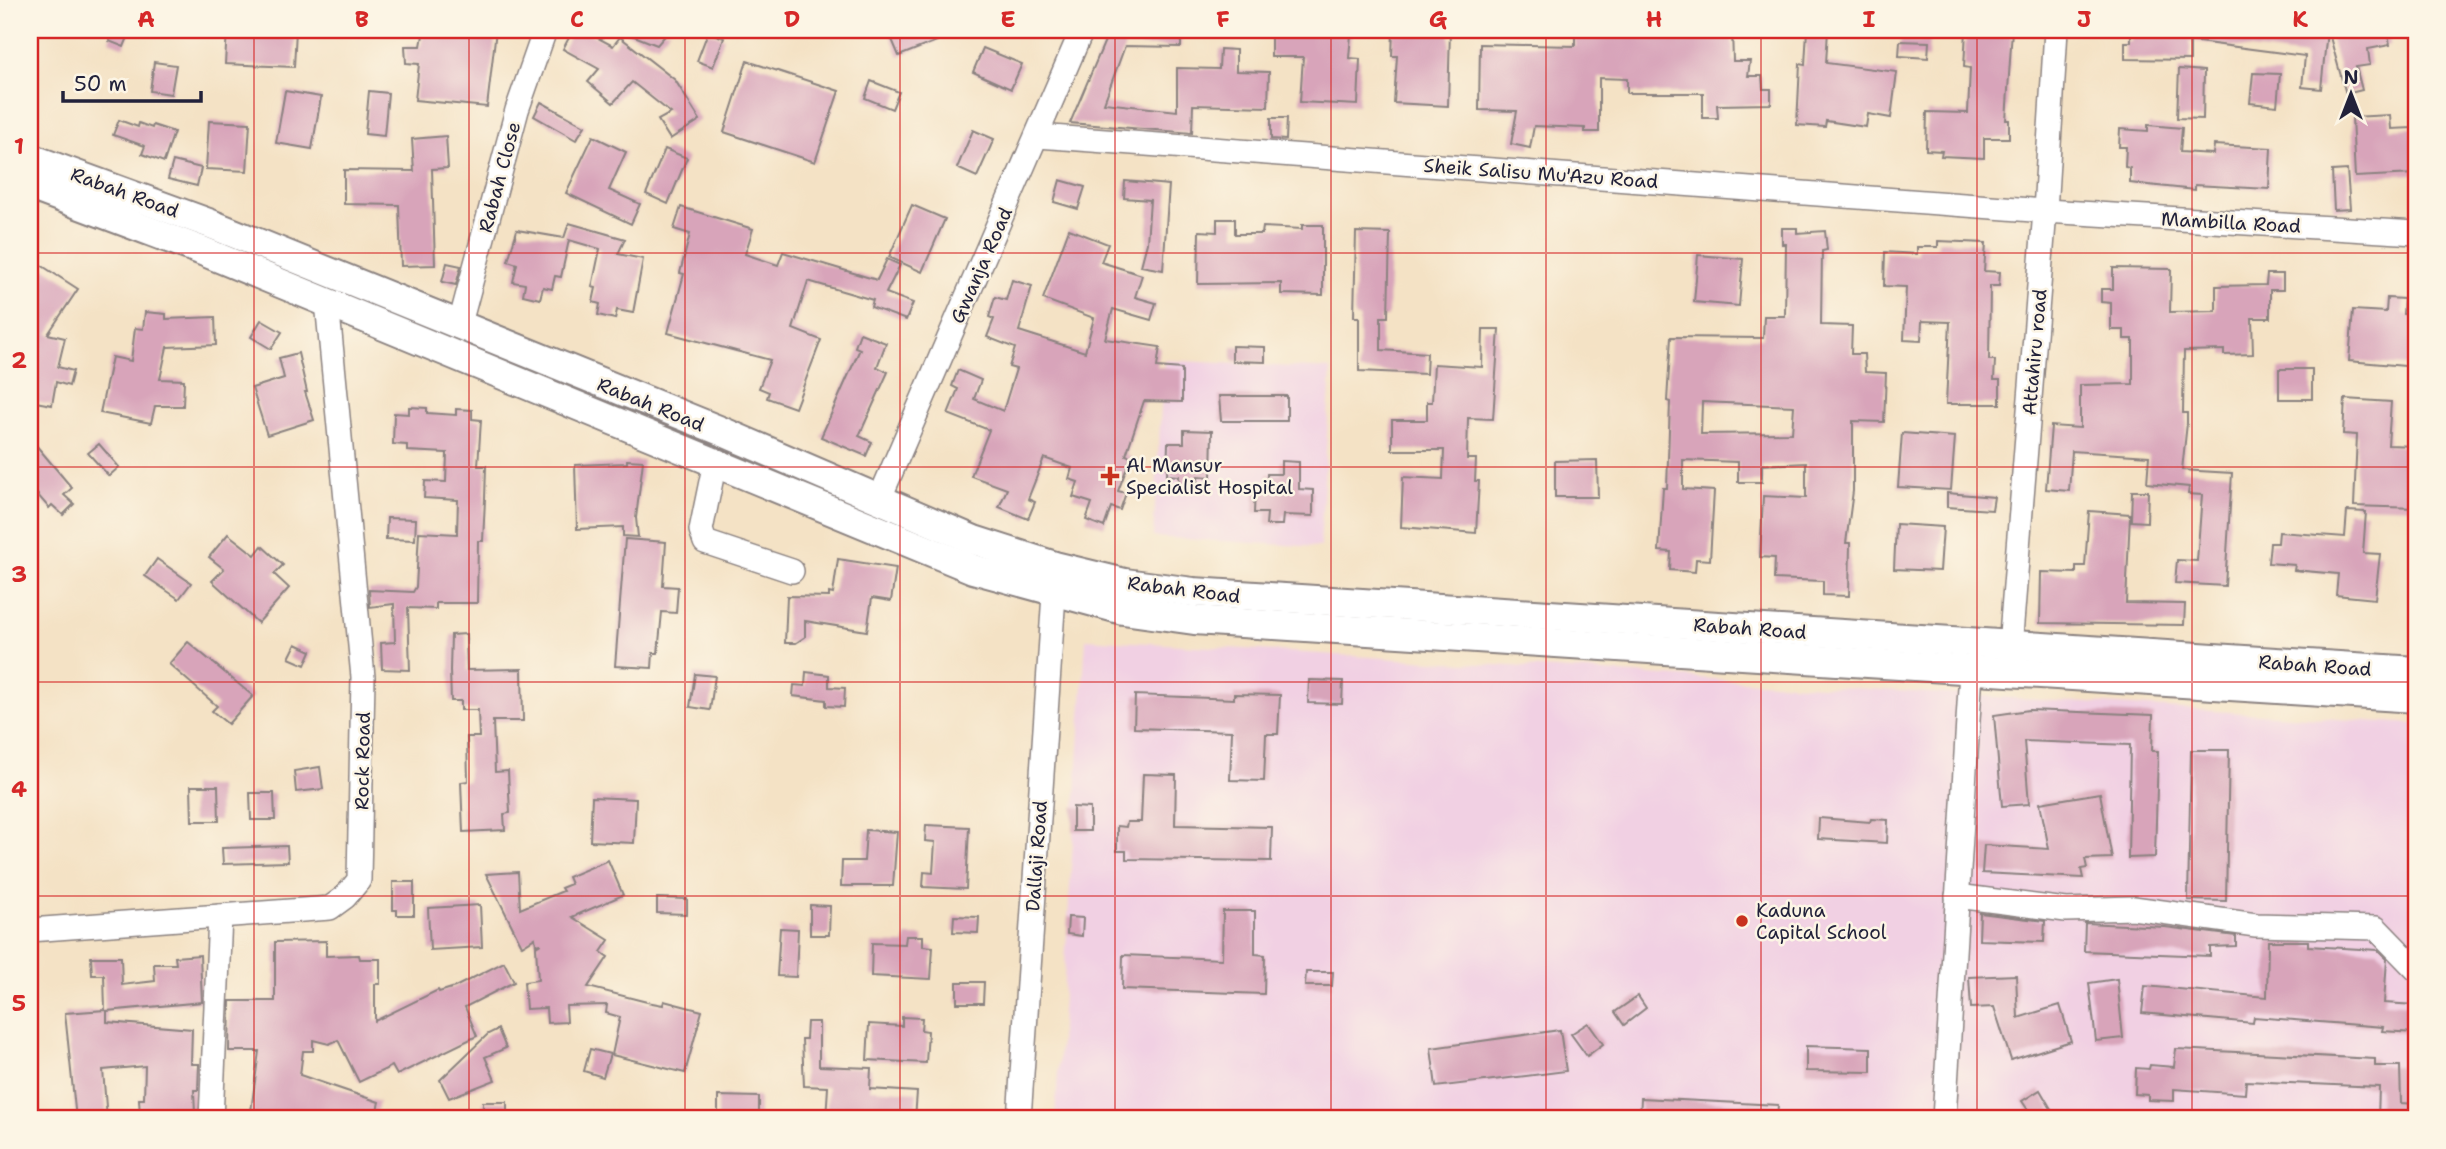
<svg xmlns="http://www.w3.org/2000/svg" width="2446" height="1149" viewBox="0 0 2446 1149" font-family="'Shantell Sans',sans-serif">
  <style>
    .built { fill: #f1d0e3 }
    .building { fill: #d8a4ba; fill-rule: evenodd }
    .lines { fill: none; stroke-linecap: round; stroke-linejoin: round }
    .minor-casing { stroke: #8b8280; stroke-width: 26 }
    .major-casing { stroke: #8b8280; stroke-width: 32 }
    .minor { stroke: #fff; stroke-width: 23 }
    .major { stroke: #fff; stroke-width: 28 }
    .grid { fill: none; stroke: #d62828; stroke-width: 2; stroke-opacity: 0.55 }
    .poi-dot { fill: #c8321e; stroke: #fcf5e5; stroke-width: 2.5 }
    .labels { text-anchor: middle; stroke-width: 5; stroke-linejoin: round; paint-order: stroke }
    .street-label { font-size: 19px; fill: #22223b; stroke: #fcf5e5 }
    .poi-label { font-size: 19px; fill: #22223b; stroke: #fcf5e5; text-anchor: start }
    .neatline { fill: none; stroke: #d62828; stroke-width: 2.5 }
    .grid-label { font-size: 23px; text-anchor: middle; font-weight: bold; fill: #d62828 }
  </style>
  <rect width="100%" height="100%" fill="#fcf5e5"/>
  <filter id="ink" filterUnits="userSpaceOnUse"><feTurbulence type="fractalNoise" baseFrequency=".0143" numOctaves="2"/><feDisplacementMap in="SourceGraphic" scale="14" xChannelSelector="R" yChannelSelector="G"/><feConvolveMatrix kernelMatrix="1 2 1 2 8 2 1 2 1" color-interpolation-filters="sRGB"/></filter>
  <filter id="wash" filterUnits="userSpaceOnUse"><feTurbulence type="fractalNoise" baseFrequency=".00686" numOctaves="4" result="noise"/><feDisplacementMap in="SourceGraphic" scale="28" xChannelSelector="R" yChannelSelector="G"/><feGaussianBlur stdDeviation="1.57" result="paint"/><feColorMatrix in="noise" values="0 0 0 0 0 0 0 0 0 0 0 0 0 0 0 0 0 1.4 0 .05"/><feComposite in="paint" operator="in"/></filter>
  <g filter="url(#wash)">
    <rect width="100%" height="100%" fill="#f4e2c5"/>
    <!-- built -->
    <g class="built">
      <polygon points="1164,360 1331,369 1320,547 1153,537"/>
      <polygon points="1086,639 2416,724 2416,1119 1055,1119"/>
    </g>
    <g id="blocks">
      <!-- building -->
      <g class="building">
        <polygon points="113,30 131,30 124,47 109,41"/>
        <polygon points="227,30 296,30 294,67 225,64"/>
        <polygon points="424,30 496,30 487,107 415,100 419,64 406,63 405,46 421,46"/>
        <polygon points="573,30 583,30 613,46 620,37 675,80 700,120 670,139 658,120 671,113 632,82 613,103 588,82 599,69 563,49"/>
        <polygon points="619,30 670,30 657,45"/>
        <polygon points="888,30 933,30 937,41 899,56"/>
        <polygon points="1181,30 1181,47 1125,46 1104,103 1177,111 1177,68 1219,69 1220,49 1236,50 1236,71 1269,72 1268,107 1193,105 1192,133 1070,123 1109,31"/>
        <polygon points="1271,30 1351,34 1349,58 1360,59 1358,105 1300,102 1303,57 1271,57"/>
        <polygon points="1393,30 1450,30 1448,106 1394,103 1397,56 1392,56"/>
        <polygon points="1575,30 1732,30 1733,61 1750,61 1748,76 1762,76 1763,89 1771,89 1771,104 1717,105 1718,118 1703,118 1703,93 1627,93 1627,79 1599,78 1599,132 1585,132 1585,128 1534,126 1530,148 1511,144 1517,111 1479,110 1480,44 1575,46"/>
        <polygon points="1807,30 1828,30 1826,63 1897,72 1891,118 1868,114 1866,127 1826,121 1825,127 1797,125 1800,64 1805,65"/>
        <polygon points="1966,30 2012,30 2006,120 2009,120 2009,138 1984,138 1984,158 1941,156 1942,151 1926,150 1927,112 1968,113 1970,68 1964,67"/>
        <polygon points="2131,30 2327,31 2321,89 2302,87 2305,56 2190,41 2190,60 2125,59 2125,42 2131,42"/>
        <polygon points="2367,30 2387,30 2390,45 2368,49 2370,65 2356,67 2362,90 2346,94 2330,37"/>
        <polygon points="708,32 724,38 713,67 697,61"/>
        <polygon points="1900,41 1929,42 1928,58 1899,56"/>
        <polygon points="983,48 1022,64 1011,89 973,72"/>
        <polygon points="747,61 839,91 815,162 724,132"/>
        <polygon points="154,62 176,65 171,94 150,91"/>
        <polygon points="2179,69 2204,71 2203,119 2177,118"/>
        <polygon points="2253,73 2280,74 2277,106 2250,103"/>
        <polygon points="871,81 899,92 892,109 865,98"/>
        <polygon points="285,91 321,97 312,149 276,143"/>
        <polygon points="369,91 388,93 384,136 365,134"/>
        <polygon points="541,102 585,126 576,140 534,116"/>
        <polygon points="2390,115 2391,129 2413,128 2415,174 2355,177 2352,117"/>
        <polygon points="1271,118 1287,118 1286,140 1271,139"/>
        <polygon points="119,120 138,127 139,123 152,128 153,125 174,132 164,162 142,154 145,146 113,135"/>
        <polygon points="209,121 250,123 247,171 206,169"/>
        <polygon points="2148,125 2182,128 2180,152 2213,154 2214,145 2271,148 2269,189 2195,185 2195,190 2130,183 2130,168 2125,167 2126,147 2119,147 2120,129 2148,131"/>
        <polygon points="973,130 994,139 977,177 957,168"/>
        <polygon points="446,136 448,168 432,169 435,265 401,266 399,205 344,204 344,170 414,171 412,139"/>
        <polygon points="593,136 626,152 609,190 640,204 631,224 566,193"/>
        <polygon points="665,149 687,158 668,204 646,194"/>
        <polygon points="173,161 201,168 197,186 168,179"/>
        <polygon points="2347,170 2350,209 2334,210 2332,171"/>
        <polygon points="1060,180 1085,187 1078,209 1054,202"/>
        <polygon points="1125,181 1169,185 1163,270 1141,266 1147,243 1150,200 1124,198"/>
        <polygon points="912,205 945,219 922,272 889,257"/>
        <polygon points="681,207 753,229 745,254 778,265 783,252 877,280 887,259 900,265 886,293 913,303 906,320 871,307 873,300 808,281 793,329 821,340 795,408 767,398 769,392 759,388 770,360 668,333 684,274 680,273 690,234 674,229"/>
        <polygon points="1217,219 1235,219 1235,234 1262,234 1263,227 1302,229 1302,225 1323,225 1323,295 1281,294 1281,283 1198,284 1199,231 1217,232"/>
        <polygon points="569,223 625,239 618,254 643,259 633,313 617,310 615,319 598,315 600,304 593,302 596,288 592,287 600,249 569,240 561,277 555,276 552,289 543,287 540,299 523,295 525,284 513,282 517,264 508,261 517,230 564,238"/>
        <path d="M1782,228H1797V233L1825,231L1827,250L1822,251L1821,325L1852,326L1851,354H1864L1865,372L1886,373L1884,422L1853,421V491L1846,543H1850L1849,596L1823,595V581L1774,579L1775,558L1760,557L1763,496L1806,498V463L1762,465V482H1738V462L1683,460V489L1714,491L1710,560L1696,559L1695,572L1670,570L1671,552L1659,551L1663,488H1667L1670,402L1667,401L1671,337L1763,338L1764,316H1785L1786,244H1782ZM1702,402L1794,406L1792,433L1701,434Z"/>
        <polygon points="1069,229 1108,244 1101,262 1142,275 1135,297 1156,303 1151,320 1113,309 1105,339 1160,347 1157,367 1182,369 1182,402 1144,401 1126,455 1131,457 1118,491 1126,493 1120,510 1111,507 1104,527 1086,520 1092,503 1073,497 1078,482 1069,479 1072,468 1044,458 1028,499 1035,502 1028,519 999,507 1007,489 971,476 989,430 948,414 958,389 952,386 958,370 981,380 974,399 1003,411 1016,369 1009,367 1015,348 987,337 994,319 989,317 995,297 1006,300 1012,280 1032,286 1019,331 1085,352 1094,318 1043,299"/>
        <polygon points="1356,232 1390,233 1388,317 1381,317 1381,350 1427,353 1426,374 1359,371 1359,317 1354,317"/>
        <polygon points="1938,241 1986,243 1984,271 2000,272 1999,286 1990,286 1989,360 1995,360 1994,380 2000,380 2000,404 1946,404 1950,322 1922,321 1921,341 1904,340 1906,287 1884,286 1885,252 1917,254 1917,247 1938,247"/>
        <polygon points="1698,255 1743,259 1739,306 1694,302"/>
        <polygon points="30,258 78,289 48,334 65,338 58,367 73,371 69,386 56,382 52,405 30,401 30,352 37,318 30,313"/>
        <polygon points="447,263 461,266 456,285 442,282"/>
        <polygon points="2113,268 2171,269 2170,312 2216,311 2216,286 2266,285 2267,274 2283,274 2283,290 2270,290 2270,318 2252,318 2253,354 2224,355 2224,350 2184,351 2183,413 2187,413 2187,423 2182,470 2232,473 2225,586 2175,583 2177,560 2197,561 2202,495 2188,494 2189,487 2147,483 2149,456 2072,451 2069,491 2046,489 2051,426 2080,428 2080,385 2133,384 2133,339 2124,339 2124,330 2111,330 2111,303 2101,302 2101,289 2113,289"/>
        <polygon points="2387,298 2404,299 2403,314 2416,315 2416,367 2349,361 2353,310 2386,312"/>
        <polygon points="145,312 166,314 166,319 215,317 216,345 167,347 160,379 184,380 183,406 155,406 151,423 100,413 112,357 131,361 135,328 143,329"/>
        <polygon points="261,320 282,332 271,349 251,337"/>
        <polygon points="1483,329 1499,329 1493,419 1468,418 1467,459 1476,459 1475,481 1479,481 1476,533 1401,527 1403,477 1443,479 1444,450 1392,450 1392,420 1427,420 1427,402 1432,402 1434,364 1482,367"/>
        <polygon points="860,333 886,343 877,367 888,372 859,436 872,442 866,456 821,437 860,349 855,347"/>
        <polygon points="1232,346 1265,347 1265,362 1232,361"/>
        <polygon points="298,353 307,392 305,392 314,420 267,435 252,388 284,378 279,358"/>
        <rect x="2279" y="369" width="33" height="30"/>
        <polygon points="1219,396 1287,396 1287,421 1221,421"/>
        <polygon points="2345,399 2391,402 2388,445 2416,446 2416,508 2354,506 2357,435 2343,434"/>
        <polygon points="409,407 427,408 427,413 456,415 456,409 472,410 472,419 481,420 478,466 486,466 485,499 483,541 478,541 477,603 436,603 436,609 408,608 410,670 382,669 381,643 395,642 394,604 370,607 369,590 413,592 416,587 419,532 457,534 458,500 424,498 425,481 446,482 447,453 407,451 407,445 393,444 394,413 409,414"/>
        <polygon points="1184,430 1212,431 1211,477 1198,476 1198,489 1179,488 1179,476 1167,475 1168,443 1184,443"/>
        <polygon points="1902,433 1955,437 1951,490 1898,487"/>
        <polygon points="30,438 72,488 64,495 74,504 63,515 52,505 49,508 30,486"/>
        <polygon points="99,444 119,467 109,476 88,453"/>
        <polygon points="627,460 643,461 636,518 638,537 623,536 623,527 577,529 575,465 627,463"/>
        <polygon points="1597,460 1598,497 1555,497 1555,461"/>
        <polygon points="1281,461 1299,462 1299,489 1313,490 1313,516 1283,515 1282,525 1266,525 1267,513 1254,513 1255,487 1267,487 1267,474 1281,474"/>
        <polygon points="2132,491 2148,491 2147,522 2131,521"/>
        <polygon points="1947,493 1994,497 1992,510 1947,507"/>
        <polygon points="2089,511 2130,514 2126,603 2185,604 2184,625 2040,623 2041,572 2076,573 2076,566 2085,566"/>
        <polygon points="2347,511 2366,512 2363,553 2380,554 2375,599 2336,595 2338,574 2294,570 2295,565 2268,563 2270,543 2278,543 2279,532 2345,537"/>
        <polygon points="387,518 416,519 415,540 386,539"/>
        <polygon points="1896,524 1943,527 1940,571 1894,569"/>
        <polygon points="228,534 255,555 262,546 283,565 274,574 289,588 258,623 212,581 224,569 209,557"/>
        <polygon points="625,539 666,542 663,586 678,587 676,613 662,612 658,653 653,653 652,668 615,666"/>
        <polygon points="157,559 191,583 179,599 145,576"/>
        <polygon points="838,559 896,568 891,601 872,598 867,631 805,621 805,637 796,643 785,643 787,596 829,597 829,593 833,594"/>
        <polygon points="466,634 467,670 522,669 523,721 493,721 495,772 508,771 510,813 504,814 505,830 463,832 461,782 468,781 467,737 479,737 478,710 461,710 461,701 451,701 450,670 451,635"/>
        <polygon points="188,642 253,696 228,724 212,711 217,706 169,664"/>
        <polygon points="296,644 311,651 305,665 289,658"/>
        <polygon points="806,672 829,675 829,687 845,688 844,707 826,706 826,700 793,696 794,685 805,686"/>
        <polygon points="695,674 715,676 710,710 690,707"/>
        <polygon points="1309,680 1343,681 1342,704 1308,703"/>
        <polygon points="1234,694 1280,695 1278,734 1266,734 1264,781 1230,780 1232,731 1134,728 1135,695 1234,699"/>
        <polygon points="2029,710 2153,715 2152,751 2158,751 2155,857 2128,858 2130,745 2024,741 2029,804 2002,806 1994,715"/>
        <polygon points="2191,750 2229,750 2226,901 2188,900"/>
        <polygon points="320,767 323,789 296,792 294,771"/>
        <polygon points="1143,774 1176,775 1175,825 1272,827 1271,861 1126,859 1126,851 1117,851 1117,826 1126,827 1127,822 1141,822"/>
        <polygon points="191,786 218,786 219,821 192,821"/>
        <polygon points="250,793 274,793 275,820 251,820"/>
        <polygon points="2100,793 2112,858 2085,859 2087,868 2081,869 2083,878 1982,873 1984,845 2049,849 2040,803"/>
        <polygon points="592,797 636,799 634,843 590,841"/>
        <polygon points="1073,807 1090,808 1090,831 1073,831"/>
        <polygon points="1819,818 1870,822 1871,819 1888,820 1887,843 1818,839"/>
        <polygon points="926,825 969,827 966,889 923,887 924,872 933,873 935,842 925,841"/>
        <polygon points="866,830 897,832 893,886 841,886 842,861 864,861"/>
        <polygon points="287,846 288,862 223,864 222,848"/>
        <polygon points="608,860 623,895 572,917 609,940 601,952 608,957 588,987 647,1002 663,1005 664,1001 702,1011 685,1073 612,1055 620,1017 606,1013 607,1005 566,1006 567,1022 547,1023 546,1008 526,1009 524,982 538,980 536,947 541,944 536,945 535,938 522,946 486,874 518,872 520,909 563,891 561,888 571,884 568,877"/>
        <polygon points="393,882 414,882 414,915 397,915 397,910 393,910"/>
        <polygon points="657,898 687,899 687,914 657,913"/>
        <polygon points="480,905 482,947 430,950 428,908"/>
        <polygon points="810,905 830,906 829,935 810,935"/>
        <polygon points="1223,911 1255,911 1255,954 1265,955 1264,994 1122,989 1123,955 1222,959"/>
        <polygon points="1980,913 2045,921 2044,942 1979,940"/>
        <polygon points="954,916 979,917 978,933 953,932"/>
        <polygon points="1068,917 1083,918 1082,936 1067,934"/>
        <polygon points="2085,923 2165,927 2236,936 2236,946 2210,947 2210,956 2084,951"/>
        <polygon points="780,928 798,929 796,977 777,976"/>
        <polygon points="906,936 923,936 923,946 933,947 931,979 871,976 872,943 905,944"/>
        <polygon points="326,941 326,956 359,955 360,959 380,959 380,984 375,984 375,1021 438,990 439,992 455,987 504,962 514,982 465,1007 477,1036 397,1075 392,1066 359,1082 338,1040 329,1044 313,1040 313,1051 303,1051 300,1075 379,1102 375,1119 250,1119 259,1051 229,1051 230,1001 275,1001 275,942"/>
        <polygon points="2268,941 2308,941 2308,946 2378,950 2387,959 2384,1003 2416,1005 2416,1033 2382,1031 2383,1027 2254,1017 2253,1023 2142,1013 2145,986 2267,997"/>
        <polygon points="200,955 202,1002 107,1011 107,1022 192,1029 191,1064 199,1064 198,1090 194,1090 195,1113 140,1115 139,1099 144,1099 145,1066 103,1070 107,1119 76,1119 65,1013 105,1010 104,975 92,975 91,957 121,957 122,985 155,981 154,964 176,964 175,957"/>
        <polygon points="1306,972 1333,972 1332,986 1305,986"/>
        <polygon points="2016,975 2018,1018 2060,1005 2071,1041 2011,1060 1994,1007 1971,1008 1969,977"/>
        <polygon points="2117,979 2123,1038 2096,1041 2089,983"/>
        <polygon points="957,982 984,982 983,1003 957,1003"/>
        <polygon points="1638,996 1646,1008 1624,1025 1615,1012"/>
        <polygon points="902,1017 922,1018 921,1030 928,1031 926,1063 867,1060 869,1024 902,1026"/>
        <polygon points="807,1022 819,1022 819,1066 871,1068 870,1089 917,1092 915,1119 826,1119 828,1087 804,1086 802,1039 806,1039"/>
        <polygon points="1588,1023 1603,1044 1587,1056 1571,1034"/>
        <polygon points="498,1029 506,1048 485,1057 495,1080 449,1098 440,1080 488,1034"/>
        <polygon points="1560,1030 1566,1071 1436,1087 1431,1048"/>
        <polygon points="1806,1046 1871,1048 1871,1072 1806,1071"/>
        <polygon points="590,1049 610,1054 603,1077 584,1071"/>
        <polygon points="2176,1049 2375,1059 2375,1066 2400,1066 2401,1103 2416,1104 2416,1119 2378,1119 2379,1087 2246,1081 2245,1094 2174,1089 2174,1101 2148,1100 2148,1095 2135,1094 2136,1068 2149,1069 2150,1065 2174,1067"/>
        <polygon points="2040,1090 2057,1119 2034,1119 2022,1101"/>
        <polygon points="718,1096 759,1097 759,1119 718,1119"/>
        <polygon points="1641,1098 1778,1105 1777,1119 1640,1119"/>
        <rect x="483" y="1102" width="24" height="17"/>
      </g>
    </g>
  </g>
  <g filter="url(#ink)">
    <use href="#blocks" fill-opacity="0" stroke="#8b8280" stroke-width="2"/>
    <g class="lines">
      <!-- minor casing -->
      <g class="minor-casing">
        <g id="minor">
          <polyline points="1038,136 2045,211 2416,233"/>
          <polyline points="459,327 517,110 545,30"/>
          <polyline points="715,462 701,530 705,542 792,571"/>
          <polyline points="879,500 1082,30"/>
          <polyline points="2009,660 2045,211 2056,30"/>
          <polyline points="1957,896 2066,910 2133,908 2256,925 2376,928 2416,969"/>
          <polyline points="30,930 330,908 345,897 359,880 363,677 327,302"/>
          <polyline points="211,1119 220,916"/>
          <polyline points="1019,1119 1054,594"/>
          <polyline points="1944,1119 1971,671"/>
        </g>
      </g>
      <!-- major casing -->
      <g class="major-casing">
        <g id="major">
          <polyline points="30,158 211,224 721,431 974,540 1055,566 1125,583 1193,592 2416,671"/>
          <polyline points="30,186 200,250 973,569 1123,610 1194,620 2416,698"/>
        </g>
      </g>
      <!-- minor -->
      <use href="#minor" class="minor"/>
      <!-- major -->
      <use href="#major" class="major"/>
    </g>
  </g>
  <!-- grid -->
  <path class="grid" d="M254,30V1119M469,30V1119M685,30V1119M900,30V1119M1115,30V1119M1331,30V1119M1546,30V1119M1761,30V1119M1977,30V1119M2192,30V1119M30,253H2416M30,467H2416M30,682H2416M30,896H2416"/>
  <!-- markers -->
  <g class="poi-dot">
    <path d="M1106.5 465.5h7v7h7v7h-7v7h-7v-7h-7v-7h7z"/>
    <circle cx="1742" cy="921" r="7"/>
  </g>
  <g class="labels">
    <!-- street labels -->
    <g class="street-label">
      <text transform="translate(1541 173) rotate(4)" y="7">Sheik Salisu Mu'Azu Road</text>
      <text transform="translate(499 177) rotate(-75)" y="7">Rabah Close</text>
      <text transform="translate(125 192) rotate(20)" y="7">Rabah Road</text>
      <text transform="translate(2231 222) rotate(3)" y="7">Mambilla Road</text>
      <text transform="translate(981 265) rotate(-66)" y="7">Gwanja Road</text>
      <text transform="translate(2034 352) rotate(-85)" y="7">Attahiru road</text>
      <text transform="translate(651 404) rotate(22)" y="7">Rabah Road</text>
      <text transform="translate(1184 589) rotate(7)" y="7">Rabah Road</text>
      <text transform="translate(1750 628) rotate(4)" y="7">Rabah Road</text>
      <text transform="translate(2315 665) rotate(4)" y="7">Rabah Road</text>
      <text transform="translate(362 761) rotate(-89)" y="7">Rock Road</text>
      <text transform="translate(1036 856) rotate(-86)" y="7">Dallaji Road</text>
    </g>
    <!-- poi labels -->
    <g class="poi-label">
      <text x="1126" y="472">Al Mansur<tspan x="1126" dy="22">Specialist Hospital</tspan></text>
      <text x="1756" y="917">Kaduna<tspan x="1756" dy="22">Capital School</tspan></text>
    </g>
  </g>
  <!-- margin -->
  <rect width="2446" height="1149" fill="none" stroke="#fcf5e5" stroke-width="77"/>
  <!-- north arrow -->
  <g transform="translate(2351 94)" stroke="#fcf5e5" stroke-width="5" paint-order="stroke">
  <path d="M0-5L12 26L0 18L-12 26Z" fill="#22223b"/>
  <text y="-10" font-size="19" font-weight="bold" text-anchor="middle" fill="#22223b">N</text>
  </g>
  <!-- scale -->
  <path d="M63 91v10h138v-10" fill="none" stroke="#22223b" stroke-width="3.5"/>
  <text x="74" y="91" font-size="21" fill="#22223b" stroke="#fcf5e5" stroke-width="5" paint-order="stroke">50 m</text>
  <rect x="38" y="38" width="2370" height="1072" class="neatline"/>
  <g class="grid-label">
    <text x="146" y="27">A</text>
    <text x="362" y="27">B</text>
    <text x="577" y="27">C</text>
    <text x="792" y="27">D</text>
    <text x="1008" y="27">E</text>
    <text x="1223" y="27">F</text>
    <text x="1438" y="27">G</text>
    <text x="1654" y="27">H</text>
    <text x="1869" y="27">I</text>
    <text x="2084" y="27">J</text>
    <text x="2300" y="27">K</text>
    <text x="19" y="154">1</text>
    <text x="19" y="368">2</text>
    <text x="19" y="582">3</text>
    <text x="19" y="797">4</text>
    <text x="19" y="1011">5</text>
  </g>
</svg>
